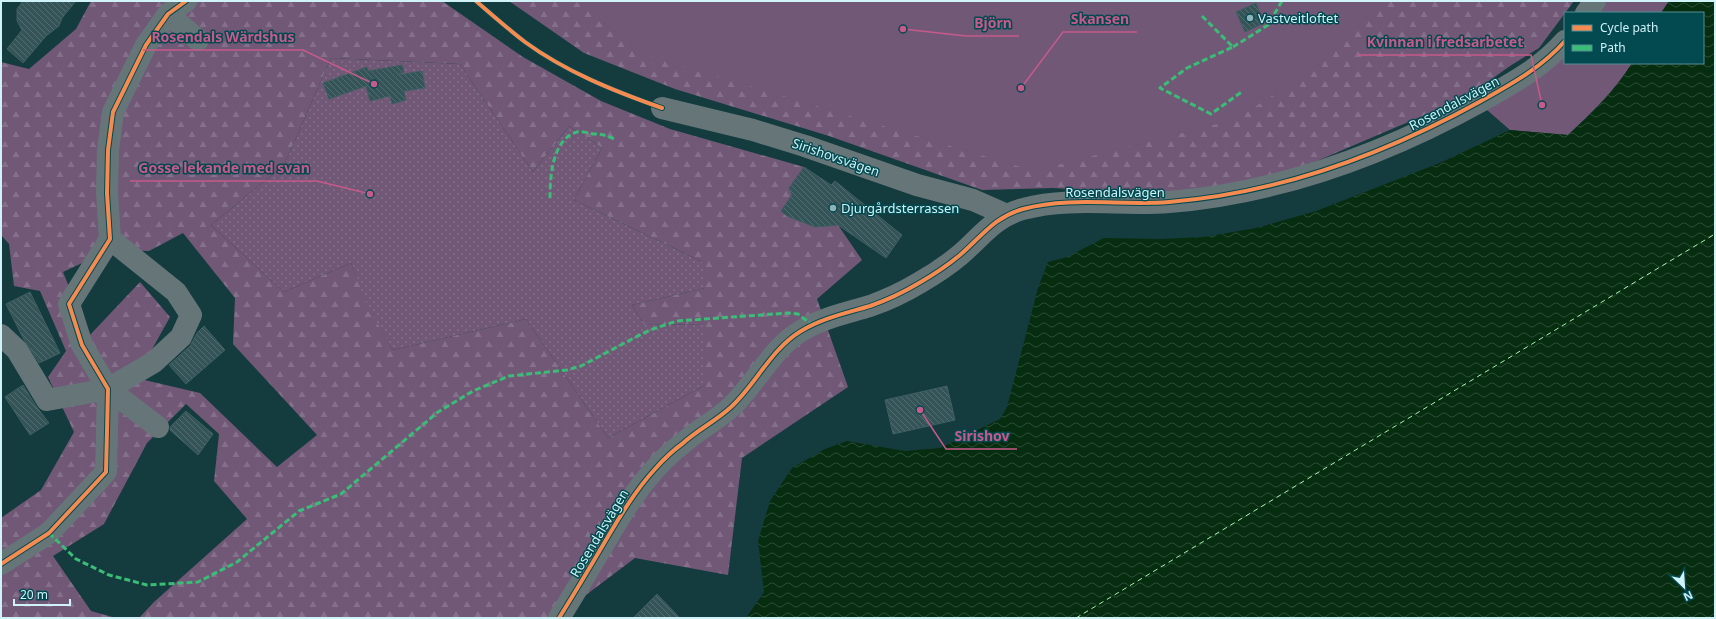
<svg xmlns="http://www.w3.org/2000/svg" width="1716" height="619" viewBox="0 0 1716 619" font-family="'Noto Sans',sans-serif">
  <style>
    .grass { fill: url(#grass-dots) }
    .forest { fill: url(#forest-firs); fill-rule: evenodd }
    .park { fill: #715877 }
    .water { fill: url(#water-waves) }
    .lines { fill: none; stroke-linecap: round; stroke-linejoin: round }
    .ferry { stroke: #aaf3af; stroke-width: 1; stroke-dasharray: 5 4; stroke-linecap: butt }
    .building { fill: url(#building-back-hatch); stroke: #3f5f62 }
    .minor { stroke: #667678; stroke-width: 22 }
    .quiet { stroke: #3abd76; stroke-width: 3; stroke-dasharray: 6 3; stroke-linecap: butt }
    .cycleway-casing { stroke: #034950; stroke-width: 6 }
    .cycleway { stroke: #f68b52; stroke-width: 4 }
    .poi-dot { fill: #8eb3b7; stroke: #034950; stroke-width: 1.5 }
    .labels { text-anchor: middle; stroke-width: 3; stroke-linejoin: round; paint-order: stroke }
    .poi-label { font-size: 13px; fill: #cff3f8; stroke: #034950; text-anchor: start }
    .street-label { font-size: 13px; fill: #cff3f8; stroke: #034950 }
    .leader { fill: none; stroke: #c65a8a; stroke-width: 1.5 }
    .callout-dot { fill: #c65a8a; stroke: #034950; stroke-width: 1.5 }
    .callout-label { font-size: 14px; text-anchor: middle; font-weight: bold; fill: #c65a8a; stroke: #034950; stroke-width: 3; stroke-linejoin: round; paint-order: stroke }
  </style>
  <defs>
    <pattern id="grass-dots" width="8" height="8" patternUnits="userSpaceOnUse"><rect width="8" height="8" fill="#715877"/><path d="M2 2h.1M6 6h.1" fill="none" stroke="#84708b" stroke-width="1.8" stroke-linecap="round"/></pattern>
    <pattern id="forest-firs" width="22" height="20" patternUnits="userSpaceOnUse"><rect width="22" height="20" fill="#715877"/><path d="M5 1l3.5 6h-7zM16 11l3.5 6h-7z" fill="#84708b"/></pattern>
    <pattern id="water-waves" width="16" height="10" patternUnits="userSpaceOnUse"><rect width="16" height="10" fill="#072d11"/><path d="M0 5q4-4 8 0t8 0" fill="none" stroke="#2a4c34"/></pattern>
    <pattern id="building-back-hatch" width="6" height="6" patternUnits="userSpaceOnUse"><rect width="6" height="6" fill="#355458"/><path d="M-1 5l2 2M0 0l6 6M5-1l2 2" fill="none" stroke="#516d71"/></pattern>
  </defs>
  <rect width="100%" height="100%" fill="#143b3e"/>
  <!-- grass -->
  <polygon class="grass" points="331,58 460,64 533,172 569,126 602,148 574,200 705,263 705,288 632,305 644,325 705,324 705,385 608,438 526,319 393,350 367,307 351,263 284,292 211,225 284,165"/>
  <!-- forest -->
  <g class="forest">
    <path d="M91,1H442L523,57L601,101L670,129L804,167L789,188L792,195L781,211L787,216L815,227L838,225L862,260L817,299L848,387L742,458L728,575L635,558L558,616V618H139L154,602L247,519L214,481L219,434L186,404L147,443L104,524L53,556L91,611L116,618H1V518L41,490L74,432L48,377L66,351L40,291L14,286L9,244L1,235V62L29,69L76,29ZM331,58L460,64L533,172L569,126L602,148L574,200L705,263V288L632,305L644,325L705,324V385L608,438L526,319L393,350L368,307L351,263L284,292L211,225L284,165ZM183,233L235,298L233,344L317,435L277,467L200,393L136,378L170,317L140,282L89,336L63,272L110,250L149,251Z"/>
    <polygon points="509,1 1574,1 1539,48 1510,66 1458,103 1446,106 1291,172 1167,195 1053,188 982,190 829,136 675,89 584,53"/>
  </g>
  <!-- park -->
  <g class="park">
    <polygon points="575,1 1386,1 1374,9 1312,70 1256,106 1225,122 1034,171 646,55"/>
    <polygon points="1604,1 1669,1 1661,13 1594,13"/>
    <path d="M1565,47V63H1632C1614,92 1592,112 1568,135L1510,130L1487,110L1540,72Z"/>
  </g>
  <!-- water -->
  <path class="water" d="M1669,1H1715V618H746L764,592L758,541L770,501L792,468L825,449L847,441L905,451L940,448L1000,419L1007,407L1038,288L1048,262L1067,257L1104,238L1161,239L1204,237L1256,228L1316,211L1442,162L1510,130L1568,135C1593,112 1614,92 1632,63H1703V13H1661Z"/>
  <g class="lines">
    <!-- ferry -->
    <polyline class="ferry" points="1076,618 1715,234"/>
  </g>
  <!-- building -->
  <g class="building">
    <polygon points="23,1 76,1 62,18 59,26 46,36 23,63 7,49 22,30 17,21 17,9"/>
    <polygon points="1256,3 1264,23 1245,32 1236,12"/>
    <polygon points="402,65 404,72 397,75 422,71 425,88 404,91 406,100 392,104 390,96 370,101 366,86 329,99 323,83 367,67 368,71"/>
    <polygon points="804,167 831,185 835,181 902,235 886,258 838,225 815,227 787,216 781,211 792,195 789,188"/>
    <polygon points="30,292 60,353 39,363 23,338 6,304"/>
    <polygon points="204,326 225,350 186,384 169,365 190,346 197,333"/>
    <polygon points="23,385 36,406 49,423 30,435 5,397"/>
    <polygon points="947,386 955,420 893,434 885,400"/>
    <polygon points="186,411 213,434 198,455 170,430 170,427"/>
    <polygon points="657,594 680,618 633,618"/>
  </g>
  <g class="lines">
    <!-- minor -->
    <g class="minor">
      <polyline points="1586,13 1595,1"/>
      <polyline points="168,14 198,40"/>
      <polyline points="662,108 753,130 805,146 917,185 973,200 1007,215"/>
      <polyline points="110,239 176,292 191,315 181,337 154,362 108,389 158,427"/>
      <polyline points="1,335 17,350 47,400 108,389"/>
      <polyline points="1,564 49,533 106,472 108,389 82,345 69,304 110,239 107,193 108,150 113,112 146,45 168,14 186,1"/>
      <path d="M559,618C574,594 589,569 603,545C619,518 634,492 655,469C663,460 672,451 682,444C697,430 716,421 731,407C756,384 771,349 801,331C822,318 847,313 870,306C887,300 904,292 919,283C933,275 948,265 960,255C982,236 994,217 1023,209C1071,196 1121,206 1169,202C1280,193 1385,154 1481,101C1513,83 1541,68 1565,41"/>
    </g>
    <!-- quiet -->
    <g class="quiet">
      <polyline points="1202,16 1233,47 1187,68 1160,88 1211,114 1243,91"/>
      <polyline points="1233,47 1268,25 1282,1"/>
      <path d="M550,198C550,177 552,139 577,132C581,131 588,133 593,134C601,134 606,135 614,139"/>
      <polyline points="49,533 76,559 109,575 147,585 198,582 237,562 299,511 341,494 438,412 473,391 509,376 567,370 581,366 634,338 650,330 677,321 788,313 798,314 812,325"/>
    </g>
    <!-- cycleway casing -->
    <g class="cycleway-casing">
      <g id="cycleway">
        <path d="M476,1C492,15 508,29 525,42C566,72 614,91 662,108"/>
        <polyline points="1,564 49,533 106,472 108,389 82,345 69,304 110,239 107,193 108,150 113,112 146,45 168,14 186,1"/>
        <path d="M559,618C574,594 589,569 603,545C619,518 634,492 655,469C663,460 672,451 682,444C697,430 716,421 731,407C756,384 771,349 801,331C822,318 847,313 870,306C887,300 904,292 919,283C933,275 948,265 960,255C982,236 994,217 1023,209C1071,196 1121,206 1169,202C1280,193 1385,154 1481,101C1513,83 1541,68 1565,41"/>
      </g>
    </g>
    <!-- cycleway -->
    <use href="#cycleway" class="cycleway"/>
  </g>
  <!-- markers -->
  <g class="poi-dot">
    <circle cx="1250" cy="18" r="4"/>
    <circle cx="833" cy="208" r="4"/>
  </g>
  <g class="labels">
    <!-- poi labels -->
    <g class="poi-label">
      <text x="1258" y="23">Vastveitloftet</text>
      <text x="841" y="213">Djurgårdsterrassen</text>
    </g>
    <!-- street labels -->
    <g class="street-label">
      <text transform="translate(1454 103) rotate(-28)" y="5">Rosendalsvägen</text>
      <text transform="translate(836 157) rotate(19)" y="5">Sirishovsvägen</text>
      <text x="1115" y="197">Rosendalsvägen</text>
      <text transform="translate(599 533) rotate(-59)" y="5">Rosendalsvägen</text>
    </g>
  </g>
  <!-- callouts -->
  <path class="leader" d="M1021 88L1063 32H1137M903 29L966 36H1019M374 84L303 50H143M1542 105L1531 55H1358M370 194L317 181H130M920 410L946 449H1017"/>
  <g class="callout-dot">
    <circle cx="1021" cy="88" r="4"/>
    <circle cx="903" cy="29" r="4"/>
    <circle cx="374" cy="84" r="4"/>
    <circle cx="1542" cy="105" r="4"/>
    <circle cx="370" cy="194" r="4"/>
    <circle cx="920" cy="410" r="4"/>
  </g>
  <g class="callout-label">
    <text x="1100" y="24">Skansen</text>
    <text x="993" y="28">Björn</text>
    <text x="223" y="42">Rosendals Wärdshus</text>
    <text x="1445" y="47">Kvinnan i fredsarbetet</text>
    <text x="224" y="173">Gosse lekande med svan</text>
    <text x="982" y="441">Sirishov</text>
  </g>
  <!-- border -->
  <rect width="1716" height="619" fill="none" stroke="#cff3f8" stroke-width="4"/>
  <!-- legend -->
  <rect x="1564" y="12" width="140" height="52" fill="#034950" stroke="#558d93"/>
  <rect x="1572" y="25" width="20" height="6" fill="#f68b52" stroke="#558d93"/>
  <text x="1600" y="32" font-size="12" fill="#cff3f8">Cycle path</text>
  <rect x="1572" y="45" width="20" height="6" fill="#3abd76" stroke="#558d93"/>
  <text x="1600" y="52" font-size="12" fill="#cff3f8">Path</text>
  <!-- north arrow -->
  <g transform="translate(1684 587) rotate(155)" stroke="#034950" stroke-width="3" paint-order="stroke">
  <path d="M0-3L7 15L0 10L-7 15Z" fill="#cff3f8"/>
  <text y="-6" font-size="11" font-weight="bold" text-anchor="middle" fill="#cff3f8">N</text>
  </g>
  <!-- scale -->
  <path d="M14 599v6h56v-6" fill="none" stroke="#cff3f8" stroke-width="2"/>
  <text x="20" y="599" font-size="12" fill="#cff3f8" stroke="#034950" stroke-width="3" paint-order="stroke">20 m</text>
</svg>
